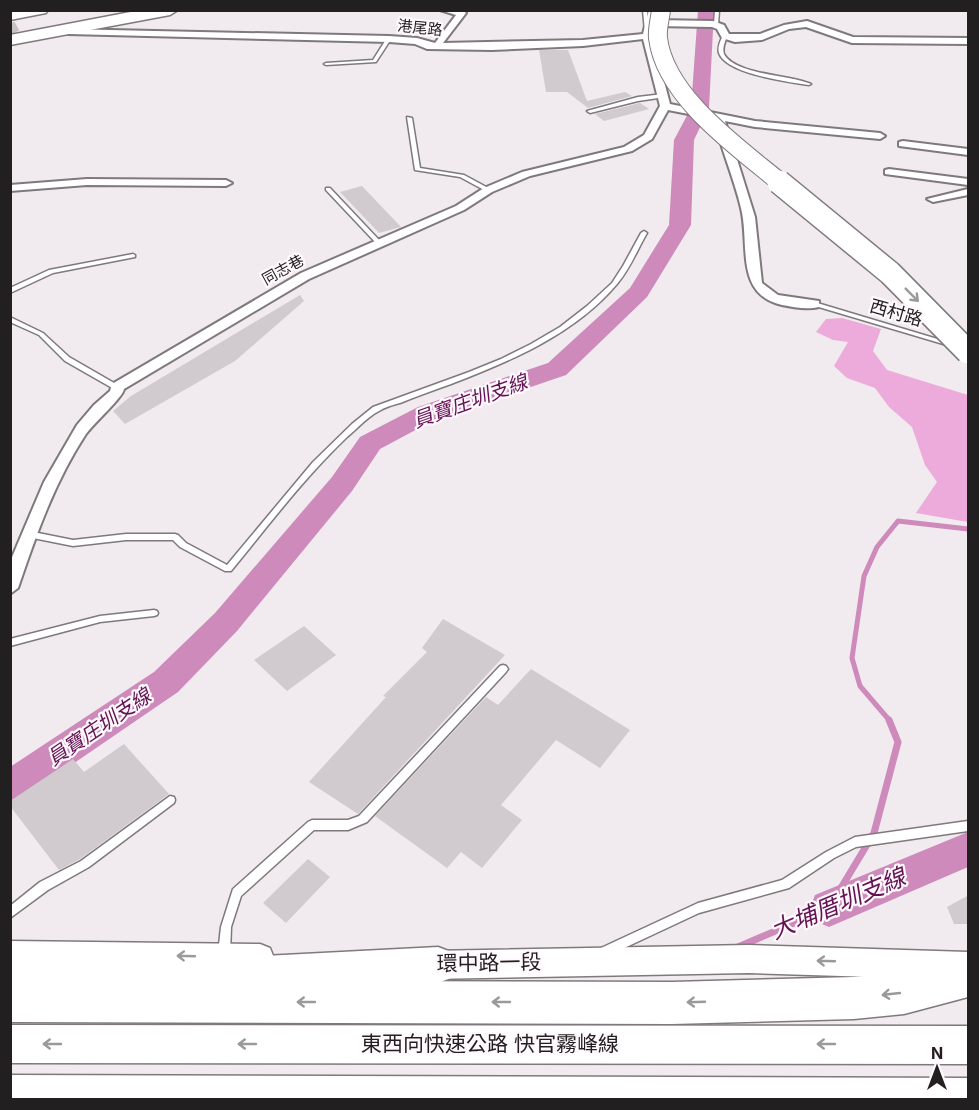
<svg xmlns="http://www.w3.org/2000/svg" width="979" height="1110" viewBox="0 0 979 1110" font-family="Inter,'Noto Sans TC',sans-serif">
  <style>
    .green { fill: #ecabda }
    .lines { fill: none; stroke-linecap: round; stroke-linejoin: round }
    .stream-far1 { stroke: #cd8abb; stroke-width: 5 }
    .stream { stroke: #cd8abb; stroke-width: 7 }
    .river { fill: #cd8abb; fill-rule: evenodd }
    .building { fill: #d1cace }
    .minor-tunnel { stroke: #c7c1c6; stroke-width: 10; stroke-dasharray: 10 5; stroke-linecap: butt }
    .service-casing { stroke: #7f797d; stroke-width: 3 }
    .minor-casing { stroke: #7f797d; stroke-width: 4 }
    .tertiary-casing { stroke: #7f797d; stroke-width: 3 }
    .trunk-casing { stroke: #7f797d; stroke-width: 3 }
    .motorway-casing { stroke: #7f797d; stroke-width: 3 }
    .service { fill: #fff; fill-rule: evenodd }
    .minor { fill: #fff; fill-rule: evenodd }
    .tertiary { fill: #fff; fill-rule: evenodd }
    .trunk { fill: #fff; fill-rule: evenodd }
    .motorway { fill: #fff; fill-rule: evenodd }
    .motorway-bridge-far1-casing { stroke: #7f797d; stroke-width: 20; stroke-linecap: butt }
    .motorway-bridge-casing { stroke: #7f797d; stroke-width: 26; stroke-linecap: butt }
    .motorway-bridge-far1 { stroke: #fff; stroke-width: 18 }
    .motorway-bridge { stroke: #fff; stroke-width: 23 }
    .oneway { stroke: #9b9a9b }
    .labels { text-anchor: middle; stroke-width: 4.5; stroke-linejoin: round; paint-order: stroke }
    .far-street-label { font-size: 15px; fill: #211f20; stroke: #fff8fc }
    .street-label { font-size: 18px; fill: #211f20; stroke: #fff8fc }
    .water-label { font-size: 20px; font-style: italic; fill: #631354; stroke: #fff8fc }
    .near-street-label { font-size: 21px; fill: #211f20; stroke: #fff8fc }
    .near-water-label { font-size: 24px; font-style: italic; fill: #631354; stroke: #fff8fc }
  </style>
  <rect width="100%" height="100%" fill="#f1eaef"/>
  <!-- green -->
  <polygon class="green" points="842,318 881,329 873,351 887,370 968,395 968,522 916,513 937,482 925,465 912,427 889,407 875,388 847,378 834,366 848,342 833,340 816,332 826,319"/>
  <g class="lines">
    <!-- stream-far1 -->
    <polyline class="stream-far1" points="890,721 860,686 852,658 864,576 877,547 898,521 968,529"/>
    <!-- stream -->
    <polyline class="stream" points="738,947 829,908 874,833 898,742 889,720"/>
    <!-- river -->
    <g class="river">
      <polygon points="698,10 714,10 709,108 694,140 691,225 647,297 566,375 436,419 380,449 352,491 237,631 178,692 23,798 10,803 10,767 154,672 215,613 332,477 360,437 418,407 548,363 630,288 669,225 674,140 691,108"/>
      <polygon points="968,832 968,867 829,927 815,921 810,908 815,895"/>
    </g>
  </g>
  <!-- building -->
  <g class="building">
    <polygon points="539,50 568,50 587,101 625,92 632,96 588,108 567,92 546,92"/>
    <polygon points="640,103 649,109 604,121 595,114"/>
    <polygon points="362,186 401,227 379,233 340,192"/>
    <polygon points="300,295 304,301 235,361 125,424 113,411 131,396"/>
    <polygon points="443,619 505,655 358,814 309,782 386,697 383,696 427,652 422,648"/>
    <polygon points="304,626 336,655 287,691 254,660"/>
    <polygon points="531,669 630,730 600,768 556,740 501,805 522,820 482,868 461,852 447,868 375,816 486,697 498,705"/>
    <polygon points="124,744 169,794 80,859 59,870 10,806 10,801 73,759 84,772"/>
    <polygon points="308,859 330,877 286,923 263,903"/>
    <polygon points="969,895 969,924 954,924 947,907"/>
  </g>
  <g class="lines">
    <!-- minor-tunnel -->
    <polyline class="minor-tunnel" points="10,24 19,40"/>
    <!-- service casing -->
    <g class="service-casing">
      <g id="service">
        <polygon points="643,10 647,10 649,32 647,33 645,32"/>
        <polygon points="715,10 719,10 718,25 716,26 714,25"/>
        <path d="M723,35L727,36C725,42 722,48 724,54C735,75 792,75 811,84L809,85C789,82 726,74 719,53C717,47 721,40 723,35Z"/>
        <polygon points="387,38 391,39 376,62 326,65 324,64 326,63 373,60"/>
        <polygon points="663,94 665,95 665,97 638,101 590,113 587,111 638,97"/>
        <polygon points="407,117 412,118 420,168 464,175 490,189 490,191 486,191 460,177 415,170"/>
        <polygon points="326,188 330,188 380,241 380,243 376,243 326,190"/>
        <path d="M644,231L647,233C637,250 630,269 617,284C575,334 511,361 451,384C434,390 417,396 400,403C393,405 385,407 379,411C367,417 357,429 347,437C304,478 268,526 231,571H225L180,547L173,540H126L73,546L28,537L24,534L28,531L73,540L126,534H175L178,535L186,543L227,565L313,462L352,424L373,407L469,372L501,359L531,344L560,327L587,306L612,283L623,266L641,233Z"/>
        <polygon points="133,254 135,255 135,257 53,273 10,293 10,288 49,270"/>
        <polygon points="814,302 954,344 955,345 954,346 950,346 812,305 811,304"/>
        <polygon points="10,317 43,333 69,357 121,387 120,389 114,389 65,361 39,335 10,322"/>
        <polygon points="154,610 157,611 158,613 157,615 154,616 100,622 10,646 10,639 100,616"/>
        <polygon points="503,665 506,666 508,669 506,672 367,822 348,830 314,830 241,896 231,927 230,954 228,958 224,959 220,958 218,954 221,927 233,889 308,822 312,820 348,820 359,816 500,666"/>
        <polygon points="170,796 174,797 175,800 174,803 89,867 48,890 10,918 10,906 40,882 81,861"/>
        <polygon points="968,821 968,831 856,847 834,858 789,888 699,913 605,957 601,956 600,952 601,948 698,903 782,880 826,852 855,837"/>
      </g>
    </g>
    <!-- minor casing -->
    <g class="minor-casing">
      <g id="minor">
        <path d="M440,10H463L466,13L443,43L583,40L643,34L649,10H658L656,20L713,21L724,25L729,34H760L784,25L807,21L853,37L968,38V44L852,43L806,27L789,29L762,40L735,42L722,38L717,29L712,27L654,26L652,36L670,104L755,121L880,133L885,136L880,139L755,127L725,121L755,217L762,283L778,295L819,301V307C807,310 793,307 782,305C734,294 750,244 741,208C734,178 721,149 714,119L668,110L652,139L632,151L530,176L492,192L464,210L309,279L124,389C124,396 93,424 86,434C55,481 36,535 18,588L10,594V562L44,482L77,425L94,405L110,391L112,384L301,273L456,206L484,188L522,172L624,147L644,135L660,106L643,39L583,46L492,50L427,49L415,44L389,42L68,34L63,31L65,29L389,36L417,38L435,43L456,15Z"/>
        <polygon points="903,141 968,149 968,155 899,146 899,142"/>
        <polygon points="889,169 968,179 968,185 885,174 885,170"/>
        <polygon points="87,179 226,180 232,183 226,186 87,185 10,191 10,185"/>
        <polygon points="968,189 968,195 933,202 927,199"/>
      </g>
    </g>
    <!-- tertiary casing -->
    <g class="tertiary-casing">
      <g id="tertiary">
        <polygon points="10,941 260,944 270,948 274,958 270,968 260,972 10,969"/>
        <polygon points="749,945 968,952 968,980 749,973 429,979 419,975 415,965 419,955 429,951"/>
      </g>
    </g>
    <!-- trunk casing -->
    <g class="trunk-casing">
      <g id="trunk">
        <polygon points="438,947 451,952 456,965 451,978 438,983 132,999 10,997 10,961 132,963"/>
        <polygon points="10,1025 968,1026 968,1064 10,1063"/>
        <polygon points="10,1075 968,1078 968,1100 10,1100"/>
      </g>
    </g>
    <!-- motorway casing -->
    <g class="motorway-casing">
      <g id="motorway">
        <polygon points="10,10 48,10 46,13 10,20"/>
        <polygon points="141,10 178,10 170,15 10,45 10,35"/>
        <polygon points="968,957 968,997 904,1014 854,1019 672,1024 10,1022 10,980 672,982 854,977 904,972"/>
      </g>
    </g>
    <!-- service -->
    <use href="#service" class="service"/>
    <!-- minor -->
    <use href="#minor" class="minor"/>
    <!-- tertiary -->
    <use href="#tertiary" class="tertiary"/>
    <!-- trunk -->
    <use href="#trunk" class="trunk"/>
    <!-- motorway -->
    <use href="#motorway" class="motorway"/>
    <!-- motorway-bridge-far1 casing -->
    <g class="motorway-bridge-far1-casing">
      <path id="motorway-bridge-far1" d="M661,10C660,19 657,29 658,38C665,97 739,148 781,183"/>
    </g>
    <!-- motorway-bridge casing -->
    <g class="motorway-bridge-casing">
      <polyline id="motorway-bridge" points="779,182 890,273 968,352"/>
    </g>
    <!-- motorway-bridge-far1 -->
    <use href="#motorway-bridge-far1" class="motorway-bridge-far1"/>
    <!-- motorway-bridge -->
    <use href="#motorway-bridge" class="motorway-bridge"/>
  </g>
  <!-- one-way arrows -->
  <defs><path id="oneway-shaft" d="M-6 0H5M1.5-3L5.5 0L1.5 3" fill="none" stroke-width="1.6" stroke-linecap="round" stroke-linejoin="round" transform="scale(1.5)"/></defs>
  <g class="oneway">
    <use href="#oneway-shaft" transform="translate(912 295) rotate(45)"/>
    <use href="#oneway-shaft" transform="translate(186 956) rotate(-178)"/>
    <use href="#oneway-shaft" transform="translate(826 961) rotate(-178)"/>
    <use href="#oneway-shaft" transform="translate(891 994) rotate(174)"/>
    <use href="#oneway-shaft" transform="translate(306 1002) rotate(180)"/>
    <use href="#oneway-shaft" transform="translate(501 1002) rotate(-180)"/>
    <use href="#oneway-shaft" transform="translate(696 1002) rotate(178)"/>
    <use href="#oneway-shaft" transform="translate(52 1044) rotate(180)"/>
    <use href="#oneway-shaft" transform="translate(247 1044) rotate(180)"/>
    <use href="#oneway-shaft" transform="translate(826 1044) rotate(-180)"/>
  </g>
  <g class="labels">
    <!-- far-street labels -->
    <g class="far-street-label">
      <text transform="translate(420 28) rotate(6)" y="5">港尾路</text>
      <text transform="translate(283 270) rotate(-29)" y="5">同志巷</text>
    </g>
    <!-- street labels -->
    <g class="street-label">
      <text transform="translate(896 313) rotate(16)" y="6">西村路</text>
    </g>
    <!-- water labels -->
    <g class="water-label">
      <text transform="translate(470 401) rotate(-20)" y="7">員寶庄圳支線</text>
      <text transform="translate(99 727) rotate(-34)" y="7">員寶庄圳支線</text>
    </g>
    <!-- near-street labels -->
    <g class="near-street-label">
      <text transform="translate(489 963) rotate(-1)" y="7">環中路一段</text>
      <text x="490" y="1051">東西向快速公路 快官霧峰線</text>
    </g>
    <!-- near-water labels -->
    <g class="near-water-label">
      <text transform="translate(838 904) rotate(-23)" y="8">大埔厝圳支線</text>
    </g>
  </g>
  <!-- border -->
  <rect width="979" height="1110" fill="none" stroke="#211f20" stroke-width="24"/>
  <!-- north arrow -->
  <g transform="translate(937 1068)" stroke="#fff8fc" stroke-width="4.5" paint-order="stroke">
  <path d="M0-4.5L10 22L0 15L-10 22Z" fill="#211f20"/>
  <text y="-9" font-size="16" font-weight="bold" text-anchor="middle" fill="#211f20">N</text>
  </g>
</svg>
